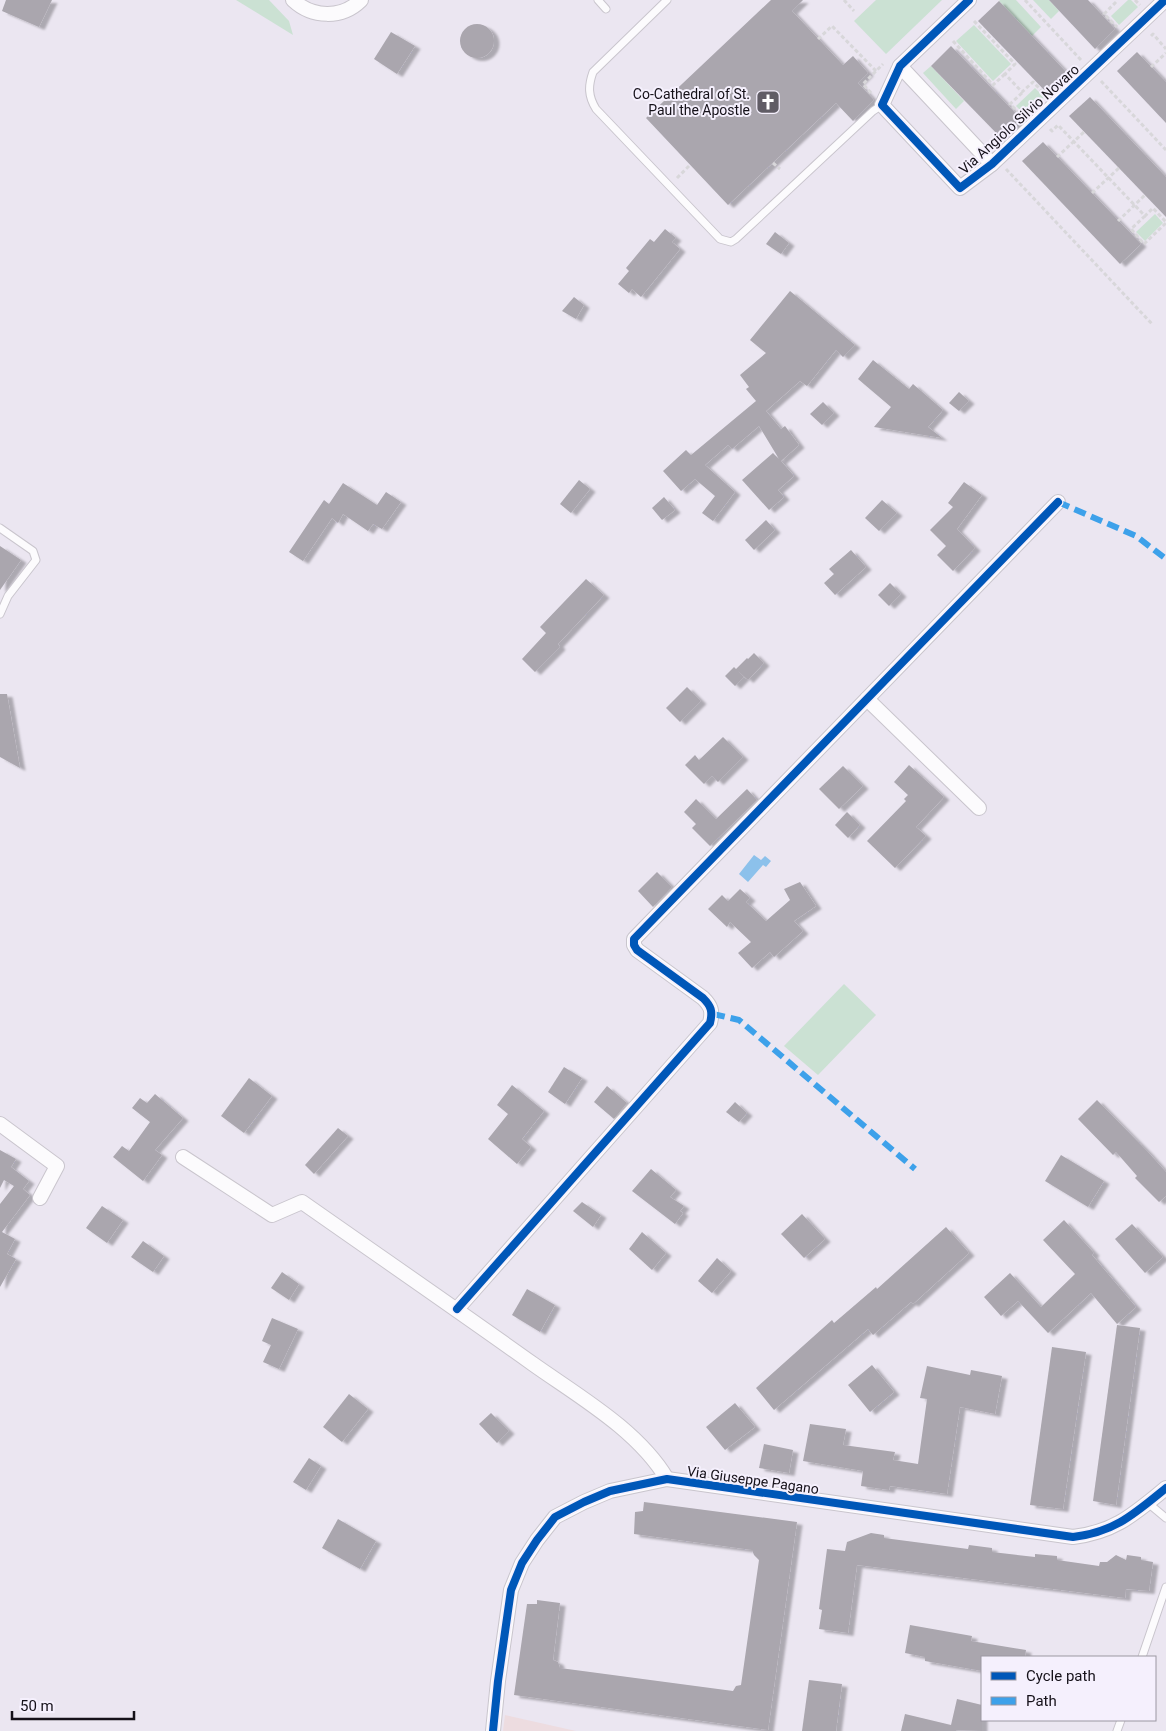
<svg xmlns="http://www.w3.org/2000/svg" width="1166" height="1731" viewBox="0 0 1166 1731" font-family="Roboto,sans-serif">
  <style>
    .education { fill: #eddce0 }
    .green { fill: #cbe1d3 }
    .water { fill: #8cc1eb }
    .building { fill: #aaa6ae; filter: url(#shadow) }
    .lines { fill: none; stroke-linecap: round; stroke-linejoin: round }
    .lane-casing { stroke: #c9c5cd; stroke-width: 9 }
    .street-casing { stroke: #c9c5cd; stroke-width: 16 }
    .path { stroke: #d8d7da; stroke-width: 3; stroke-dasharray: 4 2.5; stroke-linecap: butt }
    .lane { stroke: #fcfbfd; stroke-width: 7 }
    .street { stroke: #fcfbfd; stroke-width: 14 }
    .quiet { stroke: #3da1ea; stroke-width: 6; stroke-dasharray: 12 6; stroke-linecap: butt }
    .cycleway-casing { stroke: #f5f0fd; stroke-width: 11 }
    .cycleway { stroke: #0057b8; stroke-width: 8 }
    .labels { text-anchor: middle; stroke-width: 4; stroke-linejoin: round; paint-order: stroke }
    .poi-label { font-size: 14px; fill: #151119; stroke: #f5f0fd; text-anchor: end }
    .street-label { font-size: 14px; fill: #151119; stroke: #f5f0fd }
  </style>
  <defs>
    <filter id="shadow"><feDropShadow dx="5.5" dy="3" stdDeviation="1" flood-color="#0004"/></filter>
  </defs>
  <rect width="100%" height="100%" fill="#ebe6f1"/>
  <!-- education -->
  <polygon class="education" points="505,1715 576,1731 503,1731"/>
  <!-- green -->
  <g class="green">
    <polygon points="236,0 269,0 289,21 293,35"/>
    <polygon points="876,0 942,0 886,54 854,21"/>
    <polygon points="1000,0 1016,0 1041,27 1032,36 999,1"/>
    <polygon points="1033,0 1049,0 1059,11 1051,19"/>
    <polygon points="1128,0 1131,0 1138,7 1119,25 1111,16"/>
    <polygon points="974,25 1011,64 993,81 956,41"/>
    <polygon points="931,66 964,101 956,109 923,73"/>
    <polygon points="1035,88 1044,97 1025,115 1016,106"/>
    <polygon points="1155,214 1163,223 1145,241 1136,232"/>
    <polygon points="844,984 876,1015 818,1075 784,1046"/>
  </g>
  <!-- water -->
  <polygon class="water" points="754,855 761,860 765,856 771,861 766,867 763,865 748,882 739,874"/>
  <!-- building -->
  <g class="building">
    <polygon points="6,0 52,0 39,27 2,11"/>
    <polygon points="771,0 803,0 792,11 843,65 853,56 868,73 858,83 874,100 853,121 836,103 728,205 646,118"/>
    <polygon points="1049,0 1088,0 1115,29 1095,49"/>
    <polygon points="999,1 1068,74 1048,94 978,21"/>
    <circle cx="477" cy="41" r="17"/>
    <polygon points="391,32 415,46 397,74 374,59"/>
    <polygon points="951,46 1021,119 1001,138 931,66"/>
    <polygon points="1137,52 1166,82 1166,123 1117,71"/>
    <polygon points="1090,97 1166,177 1166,217 1069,116"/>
    <polygon points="1043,142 1141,244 1120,264 1022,161"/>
    <polygon points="665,229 676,238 672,242 680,249 641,297 632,289 629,293 618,284 629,271 626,268 650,239 654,242"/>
    <polygon points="775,232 789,243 781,254 766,244"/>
    <polygon points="790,291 855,345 843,357 836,350 807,386 800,381 766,411 781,429 785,426 799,445 781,461 794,476 778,490 784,497 769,510 742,480 773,453 779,459 759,426 732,449 728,445 705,465 735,492 713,521 702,513 715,496 695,479 681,491 663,471 686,450 691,455 756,401 746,389 749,387 740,375 766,353 750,340"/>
    <polygon points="574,297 584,305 576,319 562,311"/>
    <polygon points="873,360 909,389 913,384 943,410 928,427 942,438 874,427 891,407 858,379"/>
    <polygon points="959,392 969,401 959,411 949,403"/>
    <polygon points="823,402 834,413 822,425 810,414"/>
    <polygon points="579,480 590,489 571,513 560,504"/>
    <polygon points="964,482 982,495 957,529 975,548 953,571 937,555 946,546 930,530 953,507 948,503"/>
    <polygon points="343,483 377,505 386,492 401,502 382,529 373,524 368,531 343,514 338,523 332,518 303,561 289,552 324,500 329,504"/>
    <polygon points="664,497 675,510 662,520 652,508"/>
    <polygon points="882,500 897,513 879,531 865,518"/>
    <polygon points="766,520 775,530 754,550 745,540"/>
    <polygon points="0,546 21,560 0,590"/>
    <polygon points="851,550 866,567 835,595 824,583 834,574 829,569"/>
    <polygon points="586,579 604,595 558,644 560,647 535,672 522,659 546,633 540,627"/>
    <polygon points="890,583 901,594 889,606 878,595"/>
    <polygon points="754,653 764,663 748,680 738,671 744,677 735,686 725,676 734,667 736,669 747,658 748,659"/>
    <polygon points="687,687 701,701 680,722 666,708"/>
    <polygon points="0,694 7,694 20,768 0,757"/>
    <polygon points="723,737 743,757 718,782 712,776 704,784 685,765 695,755 699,760"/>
    <polygon points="909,765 944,797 916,827 926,836 895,868 867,841 906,801 904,799 908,795 894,782"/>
    <polygon points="843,766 863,786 839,809 819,789"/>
    <polygon points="747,789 757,800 710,846 692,828 696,824 684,812 696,799 716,819"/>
    <polygon points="847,812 860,825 848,838 835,825"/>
    <polygon points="657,872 672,887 653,907 638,891"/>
    <polygon points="800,882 816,906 794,921 803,931 774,957 770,952 752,968 738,953 751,942 730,922 727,927 708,909 722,895 728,901 740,889 750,898 746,902 766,921 790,900 784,889"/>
    <polygon points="564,1067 582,1078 565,1104 548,1092"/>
    <polygon points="249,1078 272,1096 244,1133 221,1116"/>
    <polygon points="512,1085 544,1111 522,1139 531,1147 517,1164 488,1139 508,1114 497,1105"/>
    <polygon points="607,1086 627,1103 614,1119 594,1102"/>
    <polygon points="155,1094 183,1118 155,1150 162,1155 143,1181 113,1157 122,1146 129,1151 150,1122 132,1108 140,1098 147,1103"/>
    <polygon points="1097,1100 1148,1152 1166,1172 1166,1196 1159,1202 1135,1178 1137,1176 1116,1152 1113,1155 1078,1119"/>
    <polygon points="735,1102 747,1113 739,1122 726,1112"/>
    <polygon points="338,1128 348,1136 314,1174 305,1165"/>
    <polygon points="0,1150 16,1159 11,1167 29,1181 23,1189 30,1195 2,1232 15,1239 7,1254 16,1259 0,1287 0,1204 14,1186 4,1180 0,1188"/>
    <polygon points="1061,1155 1104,1181 1088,1207 1045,1181"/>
    <polygon points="651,1169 676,1190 670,1197 684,1206 680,1211 683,1213 675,1224 632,1191"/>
    <polygon points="582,1202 601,1215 593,1227 573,1211"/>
    <polygon points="102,1206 123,1220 107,1243 86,1228"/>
    <polygon points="802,1214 825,1239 804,1258 781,1234"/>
    <polygon points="1064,1220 1094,1253 1092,1255 1136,1307 1117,1324 1091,1293 1048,1333 1018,1301 1001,1316 984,1297 1010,1273 1041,1307 1075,1274 1043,1240"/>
    <polygon points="1132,1224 1163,1257 1145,1273 1115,1239"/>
    <polygon points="946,1227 969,1253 913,1304 911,1302 873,1335 868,1329 774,1410 756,1388 832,1320 834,1323 876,1287 877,1289"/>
    <polygon points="642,1232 666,1253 652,1270 629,1249"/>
    <polygon points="143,1241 164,1256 153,1272 131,1257"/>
    <polygon points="717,1258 731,1271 712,1293 698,1281"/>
    <polygon points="282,1272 299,1284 289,1300 271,1288"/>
    <polygon points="527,1289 555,1305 540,1332 512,1315"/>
    <polygon points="272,1318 298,1329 279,1369 263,1362 271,1345 262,1341"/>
    <polygon points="1117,1325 1140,1328 1116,1505 1093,1501"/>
    <polygon points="1052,1347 1086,1352 1063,1509 1030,1505"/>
    <polygon points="872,1365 894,1392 870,1412 848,1385"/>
    <polygon points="927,1366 970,1375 971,1370 1002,1376 995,1414 960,1407 947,1494 890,1486 889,1490 861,1486 863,1471 803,1461 810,1424 846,1429 843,1445 895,1452 893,1460 918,1464 927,1399 920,1398"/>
    <polygon points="349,1394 368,1409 342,1442 323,1427"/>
    <polygon points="735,1403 755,1427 725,1450 706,1427"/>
    <polygon points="491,1413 509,1431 497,1443 479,1424"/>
    <polygon points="764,1444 793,1450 789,1473 759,1468"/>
    <polygon points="309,1458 321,1466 306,1490 293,1482"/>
    <polygon points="644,1502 797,1522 768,1730 514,1695 527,1604 537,1604 537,1600 560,1603 553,1660 558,1662 560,1668 733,1691 736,1686 741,1685 759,1560 754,1555 752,1550 634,1534 635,1512 643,1511"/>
    <polygon points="338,1519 376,1541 360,1569 322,1548"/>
    <polygon points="871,1533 884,1535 884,1538 968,1549 969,1545 992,1548 992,1552 1035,1557 1035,1554 1057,1556 1057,1560 1099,1566 1100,1562 1107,1562 1116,1555 1126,1560 1127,1555 1141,1557 1141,1560 1153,1562 1149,1591 1126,1589 1125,1598 857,1565 848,1633 819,1629 822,1610 819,1609 827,1549 845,1551 847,1542"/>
    <polygon points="910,1625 972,1636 971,1641 1026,1650 1025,1657 982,1657 982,1671 925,1661 925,1657 905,1653"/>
    <polygon points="809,1680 842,1684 836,1731 802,1731"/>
    <polygon points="957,1699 982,1705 982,1731 956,1730 956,1731 901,1731 905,1714 951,1725"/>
  </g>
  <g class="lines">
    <!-- lane casing -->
    <g class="lane-casing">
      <g id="lane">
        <polyline points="598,0 606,9"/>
        <path d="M667,0L593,72C588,86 588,96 596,109L720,239L731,242L736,239L873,111L882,105"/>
        <polyline points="0,528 33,551 36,560 8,596 0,614"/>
        <polyline points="1148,1503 1166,1518"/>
        <polyline points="1142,1657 1166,1587"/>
        <polyline points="1117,1731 1121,1720"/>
      </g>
    </g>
    <!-- street casing -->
    <g class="street-casing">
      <g id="street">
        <path d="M293,0C312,18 342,19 361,0"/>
        <polyline points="969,0 900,66 882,105 960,188 992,164 1165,0"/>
        <polyline points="900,66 992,164"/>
        <polyline points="867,699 979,808"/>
        <polyline points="0,1124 57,1166 40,1198"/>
        <path d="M183,1157L272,1215L302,1202C379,1256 456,1309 533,1364C578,1396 638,1430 667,1479"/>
        <path d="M457,1309L710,1023C713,1011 711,1006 703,998L637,950L634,945V939L1058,502"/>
        <path d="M493,1731L498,1681L511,1590L522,1563L537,1540L555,1517L584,1502L610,1491L667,1479L1073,1537C1115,1532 1134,1514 1166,1488"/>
      </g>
    </g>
    <!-- path -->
    <g class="path">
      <polyline points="844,0 854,11"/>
      <polyline points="1025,0 1081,60"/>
      <polyline points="1135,0 1140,5"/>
      <polyline points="1116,2 1104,14 1117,27"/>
      <polyline points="974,21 1015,64 1005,74 1022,92 1033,82 1045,94"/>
      <polyline points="1151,36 1153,34 1166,49"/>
      <polyline points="818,39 832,26 876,71"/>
      <polyline points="953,41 993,85 1005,74"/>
      <polyline points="1151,67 1166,53"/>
      <polyline points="1101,81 1166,150"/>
      <polyline points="871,93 863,84 883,64"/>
      <polyline points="1022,93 1010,104 1023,117"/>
      <polyline points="1050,129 1052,131 1058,125 1145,216 1153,208 1166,222"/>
      <polyline points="1057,157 1084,132"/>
      <polyline points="773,163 780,169"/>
      <polyline points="1006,169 1153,325"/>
      <polyline points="677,178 690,165"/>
      <polyline points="1092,193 1119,168"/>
      <polyline points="1145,216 1131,229 1144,244 1166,223"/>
      <polyline points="1118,221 1145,195"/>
    </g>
    <!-- lane -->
    <use href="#lane" class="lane"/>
    <!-- street -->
    <use href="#street" class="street"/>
    <!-- quiet -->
    <g class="quiet">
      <polyline points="1058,502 1136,536 1166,559"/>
      <polyline points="713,1014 739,1020 915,1169"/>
    </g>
    <!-- cycleway casing -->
    <g class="cycleway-casing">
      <g id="cycleway">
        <polyline points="969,0 900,66 882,105 960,188 992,164 1165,0"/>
        <path d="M457,1309L710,1023C713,1011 711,1006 703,998L637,950L634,945V939L1058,502"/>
        <path d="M493,1731L498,1681L511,1590L522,1563L537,1540L555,1517L584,1502L610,1491L667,1479L1073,1537C1115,1532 1134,1514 1166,1488"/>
      </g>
    </g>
    <!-- cycleway -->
    <use href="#cycleway" class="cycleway"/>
  </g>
  <!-- icons -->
  <defs>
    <g id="church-square" transform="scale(1.25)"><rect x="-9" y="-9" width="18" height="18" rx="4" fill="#605c65" stroke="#f5f0fd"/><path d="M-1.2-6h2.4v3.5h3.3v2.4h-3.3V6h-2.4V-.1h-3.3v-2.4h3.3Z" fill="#fff"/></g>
  </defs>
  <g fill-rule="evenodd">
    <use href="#church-square" x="768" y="102"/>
  </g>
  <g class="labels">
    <!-- poi labels -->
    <g class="poi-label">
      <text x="750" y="99">Co-Cathedral of St.<tspan x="750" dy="16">Paul the Apostle</tspan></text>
    </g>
    <!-- street labels -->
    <g class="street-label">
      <text transform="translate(1019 119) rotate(-42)" y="5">Via Angiolo Silvio Novaro</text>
      <text transform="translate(753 1480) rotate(8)" y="5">Via Giuseppe Pagano</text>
    </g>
  </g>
  <!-- legend -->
  <rect x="981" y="1656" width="175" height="65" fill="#f5f0fd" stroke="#9b97a2"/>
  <rect x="991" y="1672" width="25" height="8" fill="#0057b8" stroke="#9b97a2"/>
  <text x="1026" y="1681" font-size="15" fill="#151119">Cycle path</text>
  <rect x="991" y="1697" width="25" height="8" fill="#3da1ea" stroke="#9b97a2"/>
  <text x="1026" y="1706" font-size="15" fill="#151119">Path</text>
  <!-- scale -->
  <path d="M12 1711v8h122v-8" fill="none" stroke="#151119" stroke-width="2.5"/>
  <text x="20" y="1711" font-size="15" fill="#151119" stroke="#f5f0fd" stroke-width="4" paint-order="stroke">50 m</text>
</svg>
